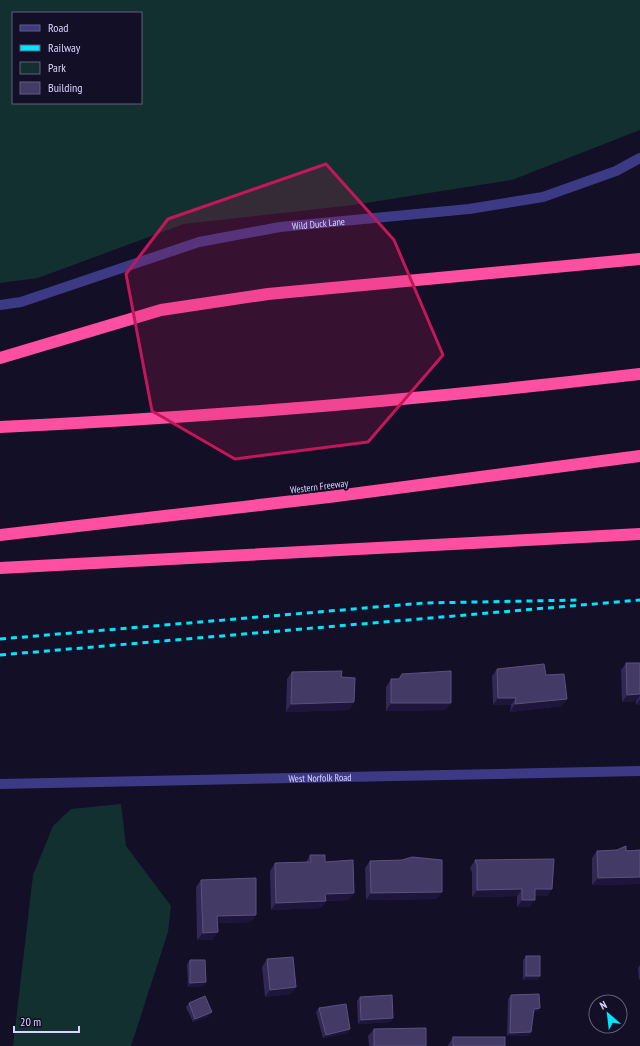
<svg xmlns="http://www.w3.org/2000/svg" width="640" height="1046" viewBox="0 0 640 1046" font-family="'PT Sans Narrow',sans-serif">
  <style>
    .green { fill: #12302f; fill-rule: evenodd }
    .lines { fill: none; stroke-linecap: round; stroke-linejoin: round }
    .minor { stroke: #3d3a85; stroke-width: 10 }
    .tertiary { stroke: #3d3a85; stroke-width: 10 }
    .motorway { stroke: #ff4fa3; stroke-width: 12 }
    .rail { stroke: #00e5ff; stroke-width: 3; stroke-dasharray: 6 5; stroke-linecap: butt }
    .wall { fill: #312854 }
    .shaded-wall { fill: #1d163a }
    .building { fill: #433a66; stroke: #5a527e }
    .marked { fill: #c2185b; fill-opacity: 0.2; stroke: #c2185b; stroke-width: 3; stroke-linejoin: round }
    .labels { text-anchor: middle; stroke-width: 4; stroke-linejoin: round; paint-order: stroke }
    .street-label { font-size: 10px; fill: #d9d4ff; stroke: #130f26 }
  </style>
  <rect width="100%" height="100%" fill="#130f26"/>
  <!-- green -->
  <g class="green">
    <path d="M0,0H640V130L512,180L353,205L184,224L38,278L0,283ZM13,13H141V103H13Z"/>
    <polygon points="121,804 126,846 171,906 168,932 131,1046 13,1046 33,875 53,826 71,809"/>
  </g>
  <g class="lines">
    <!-- minor -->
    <path class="minor" id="s1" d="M0,305L21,302L199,242L280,227L469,209L543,197L616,171L640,158"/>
    <!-- tertiary -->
    <path class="tertiary" id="s2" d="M0,784L640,771"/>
    <!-- motorway -->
    <g class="motorway">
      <polyline points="0,358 161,310 268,294 640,259"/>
      <path d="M0,427C214,417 428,399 640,374"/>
      <polyline points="0,535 329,497 640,456"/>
      <polyline points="0,568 640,534"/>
    </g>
    <!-- rail -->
    <g class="rail">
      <polyline points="0,639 424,603 580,600"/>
      <polyline points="0,655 640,600"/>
    </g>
  </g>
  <!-- wall -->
  <g class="wall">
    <polygon points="626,663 640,663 640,705 636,705 636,701 622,702 621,670"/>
    <polygon points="497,669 546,675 567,699 562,706 510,712 511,705 493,705 492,676"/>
    <polygon points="292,672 341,677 354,702 349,710 286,712 287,679"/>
    <polygon points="391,679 446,710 386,711 386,687"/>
    <polygon points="640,850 640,884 592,885 592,858 597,851"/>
    <polygon points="310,855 325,862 349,900 326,901 321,908 271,910 270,871 275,863 306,862"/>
    <polygon points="475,860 552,889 547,896 535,896 530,907 517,907 517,896 472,897 472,872 470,868"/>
    <polygon points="370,861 437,899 366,900 365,868"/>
    <polygon points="201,880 256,915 251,922 218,923 213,940 197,940 196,887"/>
    <polygon points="526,956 540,976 537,980 523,980 523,960"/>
    <polygon points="267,959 296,987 290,994 265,997 262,967"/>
    <polygon points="190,960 206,982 203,986 188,987 187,964"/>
    <polygon points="640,965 640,979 639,980 638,968"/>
    <polygon points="511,995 540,1008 538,1011 533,1012 531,1032 528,1036 507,1036 508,999"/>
    <polygon points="360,997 391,1022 358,1024 357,1001"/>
    <polygon points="189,1003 209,1016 193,1022 186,1007"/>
    <polygon points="319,1008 350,1029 348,1033 323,1038 316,1012"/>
    <polygon points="374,1029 426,1046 369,1046 368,1036"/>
    <polygon points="453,1037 505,1046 448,1046 448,1045"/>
  </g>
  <!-- shaded-wall -->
  <g class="shaded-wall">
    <polygon points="640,694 640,696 636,701 622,702 627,695"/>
    <polygon points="498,698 516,698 511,705 493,705"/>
    <polygon points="567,699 562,706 510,712 515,704"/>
    <polygon points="640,699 640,705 636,705"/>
    <polygon points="354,702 349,710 286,712 291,704"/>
    <polygon points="391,703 451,703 446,710 386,711"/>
    <polygon points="640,877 640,884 592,885 598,878"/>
    <polygon points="522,889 517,896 472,897 477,890"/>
    <polygon points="535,889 552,889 547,896 530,896"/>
    <polygon points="442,892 437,899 366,900 371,893"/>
    <polygon points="354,893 349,900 320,901 325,894"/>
    <polygon points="522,900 535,900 530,907 517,907"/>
    <polygon points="326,901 321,908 271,910 276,903"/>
    <polygon points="256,915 251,922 212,923 217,916"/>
    <polygon points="218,932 213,940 197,940 203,933"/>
    <polygon points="526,976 540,976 537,980 523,980"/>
    <polygon points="206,982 203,986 188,987 190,983"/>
    <polygon points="296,987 290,994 265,997 270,990"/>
    <polygon points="540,1008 538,1011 531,1012 534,1009"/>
    <polygon points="212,1012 209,1016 193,1022 195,1019"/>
    <polygon points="393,1018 391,1022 358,1024 361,1020"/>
    <polygon points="350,1029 348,1033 323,1038 326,1035"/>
    <polygon points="531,1032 528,1036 507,1036 510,1033"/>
  </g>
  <!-- building -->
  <g class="building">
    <polygon points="626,663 640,663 640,694 627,695"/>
    <polygon points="544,664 546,675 564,674 567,699 515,704 516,698 498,698 497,669"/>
    <polygon points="342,671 341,677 355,678 354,702 291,704 292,672"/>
    <polygon points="451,671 451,703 391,703 391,679 399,679 402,674"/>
    <polygon points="626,846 626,851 640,850 640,877 598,878 597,851 617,850"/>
    <polygon points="310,855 325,855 325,862 353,860 354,893 325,894 326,901 276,903 275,863 311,862"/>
    <polygon points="412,857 442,860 442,892 371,893 370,861 402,860"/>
    <polygon points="554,859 552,889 535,889 535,900 522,900 522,889 477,890 477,865 475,860"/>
    <polygon points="256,878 256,915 217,916 218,932 203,933 201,880"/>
    <rect x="526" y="956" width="14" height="20"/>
    <polygon points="293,957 296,987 270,990 267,959"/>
    <polygon points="190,960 205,960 206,982 190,983"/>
    <polygon points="539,994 540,1008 534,1009 531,1032 510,1033 511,995"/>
    <polygon points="392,995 393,1018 361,1020 360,997"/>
    <polygon points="205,996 212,1012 195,1019 189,1003"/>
    <polygon points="346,1004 350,1029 326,1035 319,1008"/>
    <polygon points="426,1028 426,1046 374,1046 374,1029"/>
    <rect x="453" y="1037" width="52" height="9"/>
  </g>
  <!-- marked area -->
  <path class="marked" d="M326,164L394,240L443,355L368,442L235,459L152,411L126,274L168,219Z"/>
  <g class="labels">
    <!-- street labels -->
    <g class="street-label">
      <text dy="4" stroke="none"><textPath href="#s1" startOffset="330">Wild Duck Lane</textPath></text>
      <text transform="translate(319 486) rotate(-7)" y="4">Western Freeway</text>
      <text dy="4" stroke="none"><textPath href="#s2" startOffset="320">West Norfolk Road</textPath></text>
    </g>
  </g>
  <!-- legend -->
  <rect x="12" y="12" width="130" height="92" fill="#130f26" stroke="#625e7d"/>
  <rect x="20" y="25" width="20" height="6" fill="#3d3a85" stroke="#625e7d"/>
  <text x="48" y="32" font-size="12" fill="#d9d4ff">Road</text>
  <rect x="20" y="45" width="20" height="6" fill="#00e5ff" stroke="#625e7d"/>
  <text x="48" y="52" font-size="12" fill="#d9d4ff">Railway</text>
  <rect x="20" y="62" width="20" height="12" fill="#12302f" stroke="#625e7d"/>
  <text x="48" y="72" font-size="12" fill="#d9d4ff">Park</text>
  <rect x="20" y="82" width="20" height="12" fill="#433a66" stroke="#625e7d"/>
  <text x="48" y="92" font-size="12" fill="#d9d4ff">Building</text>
  <!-- north arrow -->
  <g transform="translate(608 1014) rotate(332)"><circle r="19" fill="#130f26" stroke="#625e7d"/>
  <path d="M0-3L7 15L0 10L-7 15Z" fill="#00e5ff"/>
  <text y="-6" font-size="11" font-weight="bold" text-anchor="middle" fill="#d9d4ff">N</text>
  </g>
  <!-- scale -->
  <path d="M14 1026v6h65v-6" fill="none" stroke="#d9d4ff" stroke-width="2"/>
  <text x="20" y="1026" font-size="12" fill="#d9d4ff" stroke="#130f26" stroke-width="3" paint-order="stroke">20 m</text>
</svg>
